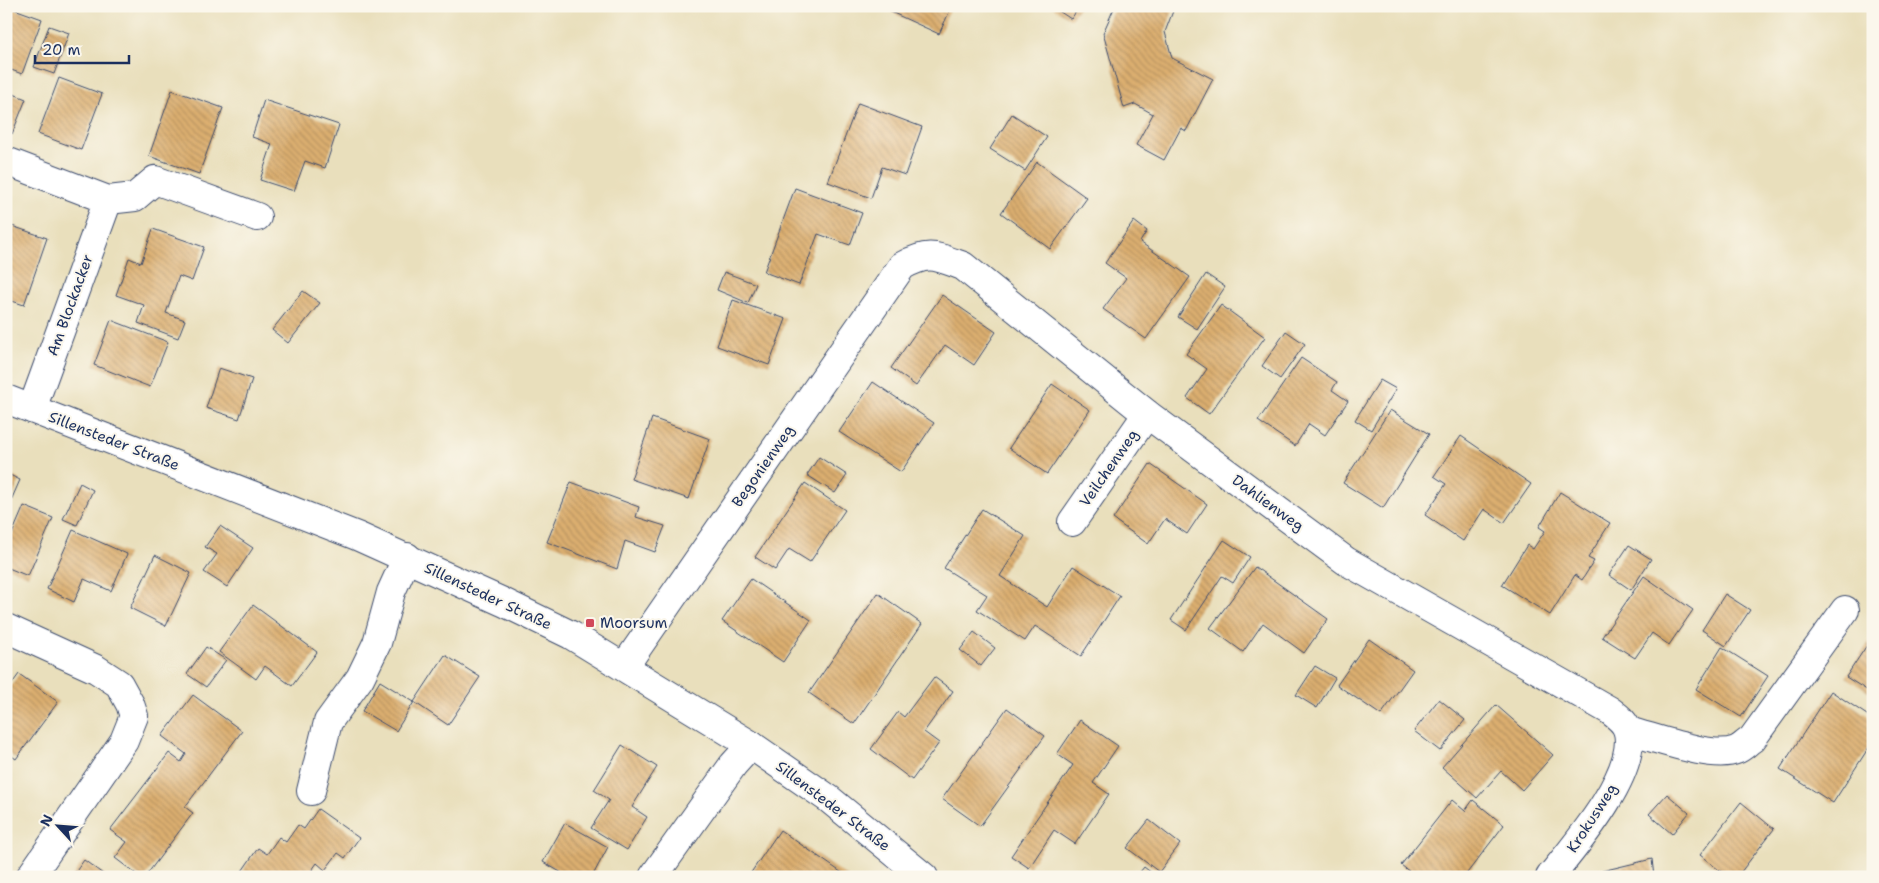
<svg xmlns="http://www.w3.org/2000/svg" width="1879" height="883" viewBox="0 0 1879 883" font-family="'Shantell Sans',sans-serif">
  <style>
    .building { fill: url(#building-back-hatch) }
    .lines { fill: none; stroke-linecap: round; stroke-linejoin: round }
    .minor-casing { stroke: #3a496c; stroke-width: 30 }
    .major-casing { stroke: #3a496c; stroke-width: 30 }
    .minor { stroke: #fff; stroke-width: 28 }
    .major { stroke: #fff; stroke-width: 28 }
    .poi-dot { fill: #d1495b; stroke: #fbf7ec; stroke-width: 2 }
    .labels { text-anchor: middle; stroke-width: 4; stroke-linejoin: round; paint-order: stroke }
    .street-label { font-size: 15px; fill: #1b2f5e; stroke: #fbf7ec }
    .poi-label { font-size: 15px; fill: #1b2f5e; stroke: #fbf7ec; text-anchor: start }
  </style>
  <defs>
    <pattern id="building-back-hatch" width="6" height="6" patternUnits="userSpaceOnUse" patternTransform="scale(1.25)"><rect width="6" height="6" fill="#dcaf70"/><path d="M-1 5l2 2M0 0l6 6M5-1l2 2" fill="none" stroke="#b28f5f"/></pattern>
  </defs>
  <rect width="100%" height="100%" fill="#fbf7ec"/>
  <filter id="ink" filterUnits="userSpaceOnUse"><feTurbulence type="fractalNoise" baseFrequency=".02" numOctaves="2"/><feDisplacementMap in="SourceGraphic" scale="10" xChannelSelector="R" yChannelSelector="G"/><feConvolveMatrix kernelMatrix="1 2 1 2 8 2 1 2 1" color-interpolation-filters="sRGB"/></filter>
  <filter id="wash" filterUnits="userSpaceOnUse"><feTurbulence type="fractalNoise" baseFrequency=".0096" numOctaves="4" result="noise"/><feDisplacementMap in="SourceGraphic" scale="20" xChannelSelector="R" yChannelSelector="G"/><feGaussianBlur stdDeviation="1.12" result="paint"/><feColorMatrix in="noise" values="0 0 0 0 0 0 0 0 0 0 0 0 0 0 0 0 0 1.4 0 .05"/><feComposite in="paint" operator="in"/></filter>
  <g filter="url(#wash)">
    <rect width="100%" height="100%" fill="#e9dfbc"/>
    <g id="blocks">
      <!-- building -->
      <g class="building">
        <polygon points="6,6 42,19 22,74 6,68"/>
        <polygon points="894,6 952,6 939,34 891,12"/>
        <polygon points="1051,6 1080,6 1071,19"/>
        <polygon points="1115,6 1162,6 1173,11 1165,32 1172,58 1213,79 1186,131 1181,128 1164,160 1136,145 1153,114 1135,104 1124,108 1103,33"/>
        <polygon points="49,26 69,33 54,74 34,67"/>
        <polygon points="59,78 102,94 81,150 38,134"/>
        <polygon points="172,90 223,108 199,174 149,156"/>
        <polygon points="6,91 26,99 12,134 6,132"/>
        <polygon points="264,100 339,125 325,168 305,161 294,191 260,180 272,144 252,137"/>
        <polygon points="858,103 922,127 905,175 882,167 871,198 828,182"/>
        <polygon points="1012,114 1047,137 1025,171 990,149"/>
        <polygon points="1037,162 1087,198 1050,249 1001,213"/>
        <polygon points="795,188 862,213 850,245 818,234 799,285 764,272"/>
        <polygon points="1134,221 1147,231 1140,242 1190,277 1146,339 1103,309 1126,278 1105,263"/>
        <polygon points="6,224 47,238 24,305 6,299"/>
        <polygon points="153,229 204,247 192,281 179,276 166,313 185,320 178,338 138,323 144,305 116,295 129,258 141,263"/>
        <polygon points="724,272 756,284 748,303 717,290"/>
        <polygon points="1206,274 1225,287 1197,329 1178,317"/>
        <polygon points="303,291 320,303 288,343 272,330"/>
        <polygon points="942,295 996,332 974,365 945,345 916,386 891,368"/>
        <polygon points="733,300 786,319 769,365 717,346"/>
        <polygon points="1221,305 1265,337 1209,414 1187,398 1207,369 1186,354"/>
        <polygon points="111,320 168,342 150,387 94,365"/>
        <polygon points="1286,331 1305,344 1280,379 1262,366"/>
        <polygon points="1301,358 1337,382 1332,390 1348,401 1325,435 1309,424 1295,446 1258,421"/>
        <polygon points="219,368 252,379 239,419 206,408"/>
        <polygon points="1380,380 1396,389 1371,430 1355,420"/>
        <polygon points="873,382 934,423 901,472 839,432"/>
        <polygon points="1052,384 1090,410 1047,474 1009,448"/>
        <polygon points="1390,410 1429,434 1383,508 1343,483"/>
        <polygon points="652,418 710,439 689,499 631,479"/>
        <polygon points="1461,436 1531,484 1504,523 1484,509 1463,541 1425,515 1446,484 1434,476"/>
        <polygon points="819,457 847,475 835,493 807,475"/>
        <polygon points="1150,464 1207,504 1187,534 1165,519 1148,544 1113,519"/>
        <polygon points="6,473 20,480 9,505 6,504"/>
        <polygon points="571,482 639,507 636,517 665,526 655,552 625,541 617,569 547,542"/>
        <polygon points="80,483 93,490 77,525 63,519"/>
        <polygon points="805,483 845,510 810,562 789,549 775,570 755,557"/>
        <polygon points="1560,492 1610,523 1588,558 1594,561 1582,580 1575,575 1550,615 1502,585 1527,545 1533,549 1545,531 1539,527"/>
        <polygon points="24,506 53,518 28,576 6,567 6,548"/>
        <polygon points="982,509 1025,536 1000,576 1047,607 1073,566 1120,596 1081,656 1035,626 1025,641 977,610 987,595 944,568"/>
        <polygon points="220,526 253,548 227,587 204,572 217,554 205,547"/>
        <polygon points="73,530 127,554 111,591 84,579 74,602 47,589"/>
        <polygon points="1224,540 1250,557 1233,583 1222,576 1186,630 1171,620"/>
        <polygon points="1629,545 1651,559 1631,590 1609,575"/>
        <polygon points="155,555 191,573 166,626 130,608"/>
        <polygon points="1255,567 1328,619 1304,653 1263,623 1243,652 1210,628"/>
        <polygon points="1644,576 1693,610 1669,645 1652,633 1635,658 1602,637"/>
        <polygon points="751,579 811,620 783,662 722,621"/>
        <polygon points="878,593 922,624 854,724 809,693"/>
        <polygon points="1725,594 1750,610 1726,646 1702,630"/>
        <polygon points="253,605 317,652 292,686 265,666 256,679 219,652"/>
        <polygon points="974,632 995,648 981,666 960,650"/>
        <polygon points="1873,636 1873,694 1846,677"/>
        <polygon points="1369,639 1413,670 1381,715 1337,685"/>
        <polygon points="206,647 226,660 206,687 187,674"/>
        <polygon points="1722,647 1768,676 1741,717 1696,689"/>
        <polygon points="445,655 480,677 448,725 414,702"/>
        <polygon points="1315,666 1335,678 1317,708 1296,695"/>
        <polygon points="19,674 58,702 16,759 6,752 6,692"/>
        <polygon points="934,677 953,691 924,732 939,743 912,780 871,749 898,712 904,717"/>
        <polygon points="380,681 414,702 396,731 362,711"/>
        <polygon points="1831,691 1873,719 1873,741 1833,803 1780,769"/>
        <polygon points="193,695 242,731 185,807 193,813 145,877 140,877 115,858 127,842 110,830 169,753 181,762 186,754 162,736"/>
        <polygon points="1439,699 1465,720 1440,751 1414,731"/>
        <polygon points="1496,705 1553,755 1522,790 1501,771 1477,798 1442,767"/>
        <polygon points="1007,708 1045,736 980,826 942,799"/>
        <polygon points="1080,720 1118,746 1093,783 1109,794 1075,844 1054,830 1029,868 1011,856 1073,765 1057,754"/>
        <polygon points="622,745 657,767 632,807 647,817 627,850 591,828 609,800 594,790"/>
        <polygon points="1667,794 1689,813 1672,834 1649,814"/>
        <polygon points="1452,800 1465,811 1473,800 1504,825 1464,877 1414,877 1415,876 1401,865"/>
        <polygon points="1741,802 1774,829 1737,877 1728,877 1700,855"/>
        <polygon points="318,809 359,838 345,858 338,853 325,870 317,863 307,877 299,877 296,874 294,877 238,877 258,848 267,854 279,837 286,842 298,825 304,829"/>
        <polygon points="1149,820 1180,844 1159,872 1127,848"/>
        <polygon points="565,823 608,847 592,877 569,877 543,862"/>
        <polygon points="780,830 848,877 748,877"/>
        <polygon points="1652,859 1654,877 1598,877 1602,871"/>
        <polygon points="84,860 107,877 72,877"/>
        <polygon points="1144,867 1157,877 1136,877"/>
      </g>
    </g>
  </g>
  <g filter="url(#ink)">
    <use href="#blocks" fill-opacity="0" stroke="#3a496c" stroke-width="1"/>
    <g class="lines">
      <!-- minor casing -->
      <g class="minor-casing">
        <g id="minor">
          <polyline points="6,161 108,200 135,197 155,180 257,217"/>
          <polyline points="32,409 108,200"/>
          <polyline points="1072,522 1147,414"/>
          <polyline points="6,628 96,669 119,684 130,704 134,716 124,741 30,877"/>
          <path d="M624,667L902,266C929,251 935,256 963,266L1147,414L1346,561L1609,710C1617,716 1626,722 1628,732C1637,774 1575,846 1550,877"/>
          <path d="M1628,731C1653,737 1713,760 1736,750C1742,748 1747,742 1752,739L1845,610"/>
          <polyline points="311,791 328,722 360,678 377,643 391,592 407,557"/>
          <polyline points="653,877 733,765 751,745"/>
        </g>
      </g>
      <!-- major casing -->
      <g class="major-casing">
        <polyline id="major" points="6,399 357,536 503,602 571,635 751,745 829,799 924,877"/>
      </g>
      <!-- minor -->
      <use href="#minor" class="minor"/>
      <!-- major -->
      <use href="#major" class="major"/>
    </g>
  </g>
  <!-- markers -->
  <rect class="poi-dot" x="585" y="618" width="10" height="10" rx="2.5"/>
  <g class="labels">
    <!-- street labels -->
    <g class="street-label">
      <text transform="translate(70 305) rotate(-70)" y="5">Am Blockacker</text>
      <text transform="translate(114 441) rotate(21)" y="5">Sillensteder Straße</text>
      <text transform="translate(763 466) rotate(-55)" y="5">Begonienweg</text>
      <text transform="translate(1109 468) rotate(-55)" y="5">Veilchenweg</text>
      <text transform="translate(1268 503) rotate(36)" y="5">Dahlienweg</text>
      <text transform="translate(488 596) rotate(25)" y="5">Sillensteder Straße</text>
      <text transform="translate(833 806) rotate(37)" y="5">Sillensteder Straße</text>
      <text transform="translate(1592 818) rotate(-57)" y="5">Krokusweg</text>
    </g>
    <!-- poi labels -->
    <g class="poi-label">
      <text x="600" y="628">Moorsum</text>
    </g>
  </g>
  <!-- margin -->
  <rect width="1879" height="883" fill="none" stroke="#fbf7ec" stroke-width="25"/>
  <!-- north arrow -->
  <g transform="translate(58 826) rotate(296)" stroke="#fbf7ec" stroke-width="4" paint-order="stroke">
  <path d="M0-4L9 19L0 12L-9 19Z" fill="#1b2f5e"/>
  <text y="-8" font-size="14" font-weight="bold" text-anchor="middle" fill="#1b2f5e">N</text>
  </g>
  <!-- scale -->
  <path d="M35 55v8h94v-8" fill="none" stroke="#1b2f5e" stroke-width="2.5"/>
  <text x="42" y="55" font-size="15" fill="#1b2f5e" stroke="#fbf7ec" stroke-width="4" paint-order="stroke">20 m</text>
</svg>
